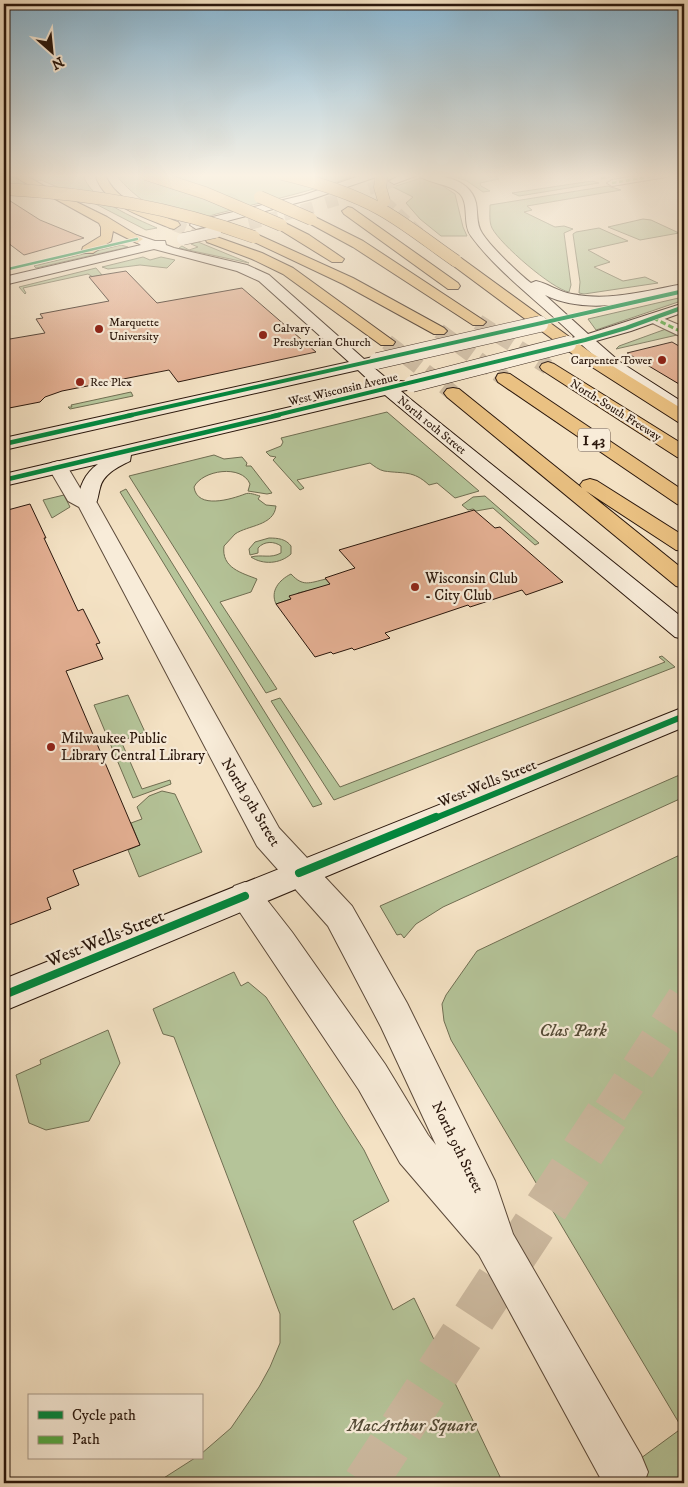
<svg xmlns="http://www.w3.org/2000/svg" width="688" height="1487" viewBox="0 0 688 1487" font-family="'IM FELL DW Pica',serif">
  <style>
    .green { fill: #b5c499; stroke: #706e52 }
    .building { fill: #e3af92; stroke: #2a170c }
    .lines { fill: none; stroke-linecap: round; stroke-linejoin: round }
    .secondary-tunnel { stroke: #ccb99f; stroke-width: 12; stroke-dasharray: 12 6; stroke-linecap: butt }
    .highway-tunnel-far3 { stroke: #ccb99f; stroke-width: 12; stroke-dasharray: 12 6; stroke-linecap: butt }
    .highway-tunnel-far2 { stroke: #ccb99f; stroke-width: 16; stroke-dasharray: 16 8; stroke-linecap: butt }
    .highway-tunnel-far1 { stroke: #ccb99f; stroke-width: 34; stroke-dasharray: 34 17; stroke-linecap: butt }
    .highway-tunnel { stroke: #ccb99f; stroke-width: 44; stroke-dasharray: 44 22; stroke-linecap: butt }
    .street-casing { stroke: #5c4a3a; stroke-width: 2 }
    .secondary-casing { stroke: #2a170c; stroke-width: 2 }
    .highway-casing { stroke: #2a170c; stroke-width: 2 }
    .street { fill: #f8ecd9; fill-rule: evenodd }
    .secondary { fill: #f8ecd9; fill-rule: evenodd }
    .highway { fill: #eac182; fill-rule: evenodd }
    .secondary-bridge-far1-casing { stroke: #2a170c; stroke-width: 13; stroke-linecap: butt }
    .secondary-bridge-casing { stroke: #2a170c; stroke-width: 17; stroke-linecap: butt }
    .highway-bridge-casing { stroke: #2a170c; stroke-width: 13; stroke-linecap: butt }
    .secondary-bridge-far1 { stroke: #f8ecd9; stroke-width: 12 }
    .secondary-bridge { stroke: #f8ecd9; stroke-width: 16 }
    .highway-bridge { stroke: #eac182; stroke-width: 12 }
    .quiet-far1 { stroke: #53a941; stroke-width: 2.5; stroke-dasharray: 4.5 2.5; stroke-linecap: butt }
    .quiet { stroke: #53a941; stroke-width: 3; stroke-dasharray: 5.5 3; stroke-linecap: butt }
    .cycleway-far4-casing { stroke: #f8ecd9; stroke-width: 4 }
    .cycleway-far3-casing { stroke: #f8ecd9; stroke-width: 5.5 }
    .cycleway-far2-casing { stroke: #f8ecd9; stroke-width: 7 }
    .cycleway-far1-casing { stroke: #f8ecd9; stroke-width: 9 }
    .cycleway-casing { stroke: #f8ecd9; stroke-width: 11 }
    .cycleway-far4 { stroke: #00873e; stroke-width: 2.5 }
    .cycleway-far3 { stroke: #00873e; stroke-width: 4 }
    .cycleway-far2 { stroke: #00873e; stroke-width: 4.5 }
    .cycleway-far1 { stroke: #00873e; stroke-width: 6 }
    .cycleway { stroke: #00873e; stroke-width: 8 }
    .poi-dot { fill: #8f2418; stroke: #f8ecd9; stroke-width: 2 }
    .labels { text-anchor: middle; stroke-width: 4.5; stroke-linejoin: round; paint-order: stroke }
    .far-poi-label { font-size: 12px; fill: #2a170c; stroke: #f8ecd9; text-anchor: start }
    .far-street-label { font-size: 12px; fill: #2a170c; stroke: #f8ecd9 }
    .shield { fill: #f8ecd9; stroke: #68574a; stroke-width: 1 }
    .shield-label { font-size: 14px; font-weight: bold; fill: #2a170c }
    .poi-label { font-size: 15px; fill: #2a170c; stroke: #f8ecd9; text-anchor: start }
    .street-label { font-size: 15px; fill: #2a170c; stroke: #f8ecd9 }
    .near-street-label { font-size: 18px; fill: #2a170c; stroke: #f8ecd9 }
    .near-park-label { font-size: 18px; font-style: italic; fill: #544b36; stroke: #f8ecd9 }
  </style>
  <rect width="100%" height="100%" fill="#f4e2c4"/>
  <filter id="stains"><feTurbulence type="fractalNoise" baseFrequency=".004" numOctaves="4"/><feColorMatrix values="0 0 0 0 .2 0 0 0 0 .09 0 0 0 0 .02 0 0 0 .5 -.17"/></filter>
  <radialGradient id="worn" r=".72"><stop offset=".6" stop-color="#630" stop-opacity="0"/><stop offset="1" stop-color="#630" stop-opacity=".3"/></radialGradient>
  <!-- green -->
  <g class="green">
    <path d="M4,174H83C89,200 135,218 157,228L146,230L88,200L41,180L20,185H4Z"/>
    <path d="M116,174H360C314,191 267,201 220,213C211,215 191,223 183,222C166,220 124,189 116,174Z"/>
    <polygon points="446,174 493,174 499,179 480,183 481,186 490,191 483,192 467,181"/>
    <polygon points="421,178 443,186 455,194 463,227 467,236 441,236 420,219 406,203 413,197 393,187"/>
    <polygon points="592,181 599,183 519,196 512,193"/>
    <path d="M608,186L621,190L527,206L532,210L524,212L555,227L564,226L573,229L564,233L571,285L569,292C552,289 500,244 492,228C489,222 490,213 490,205Z"/>
    <polygon points="643,219 651,220 679,233 640,240 608,227"/>
    <polygon points="599,228 628,241 588,250 610,262 594,267 623,281 645,277 658,283 584,294 579,293 580,282 573,234 576,232"/>
    <polygon points="198,242 249,263 179,248 182,246 189,250 198,247 191,244"/>
    <polygon points="121,245 128,247 36,268 34,266"/>
    <polygon points="143,257 150,260 161,257 175,260 167,268 140,265 108,269 102,267"/>
    <polygon points="96,268 102,275 93,277 88,274 23,288 26,293 25,294 19,287"/>
    <polygon points="683,297 684,300 596,330 588,319"/>
    <polygon points="666,329 677,335 616,349 619,346"/>
    <polygon points="131,392 133,396 70,409 68,407 72,407 71,405"/>
    <path d="M387,412L479,491L455,498L437,483L429,485C413,470 404,474 384,471C379,470 374,466 370,463L297,480L304,488L300,490L273,460L276,457L270,456L266,452L281,446L283,442L281,438Z"/>
    <path d="M214,455L224,459L242,457L247,463L246,466H251L272,493L267,494L248,491L250,484C242,464 202,470 194,487C197,510 232,499 245,494C249,492 256,495 260,496L258,499L266,505L276,506C274,526 248,525 235,534C231,538 228,542 224,546C221,568 242,573 257,579L251,592L220,602L277,689L266,693L129,476Z"/>
    <polygon points="126,489 322,804 313,807 120,492"/>
    <polygon points="64,495 70,507 52,518 43,500"/>
    <polygon points="485,496 539,543 535,545 493,508 476,511 473,509 468,510 462,505 473,497"/>
    <path d="M269,538C278,538 286,539 291,546V554C280,564 263,565 251,557C262,554 270,559 281,553V546C274,541 264,541 258,548V553L250,555L249,549L255,542Z"/>
    <path d="M291,574C303,587 309,583 326,579L331,585L298,593L291,599L276,604C270,591 279,580 291,574Z"/>
    <polygon points="662,656 675,667 334,800 271,701 280,698 340,787 665,662 659,657"/>
    <polygon points="128,695 145,732 121,741 142,789 170,780 171,784 133,798 94,705"/>
    <polygon points="684,773 684,797 443,907 416,924 404,938 401,934 397,935 380,906"/>
    <polygon points="162,791 175,794 202,852 139,877 128,850 140,845 131,823 142,819 137,807 149,796"/>
    <polygon points="684,853 684,1483 607,1483 682,1428 451,1040 444,1021 442,1004 446,995 477,951"/>
    <polygon points="234,972 241,986 248,982 266,997 364,1150 389,1201 353,1221 393,1310 414,1298 503,1483 156,1483 195,1458 201,1458 201,1454 231,1428 259,1387 270,1367 280,1343 280,1314 174,1037 163,1034 153,1009"/>
    <polygon points="108,1030 120,1063 89,1121 46,1130 29,1123 16,1075 41,1064 40,1060"/>
  </g>
  <!-- building -->
  <g class="building">
    <polygon points="4,197 40,220 84,238 24,255 4,240"/>
    <polygon points="126,271 157,303 242,288 316,352 178,382 169,370 62,391 45,397 40,402 4,409 4,340 45,333 36,319 43,318 40,314 109,301 89,277"/>
    <polygon points="672,342 684,349 684,387 627,353"/>
    <polygon points="30,504 46,538 44,538 78,611 83,609 100,643 96,644 103,659 66,671 140,845 73,870 79,885 47,898 51,909 4,927 4,511"/>
    <polygon points="474,510 495,528 500,527 563,582 526,595 522,590 470,607 468,605 385,633 390,638 354,650 352,648 333,654 331,652 315,657 276,604 291,599 289,596 330,584 325,578 355,568 339,550"/>
  </g>
  <g class="lines">
    <!-- secondary-tunnel -->
    <g class="secondary-tunnel">
      <polyline points="369,189 394,181"/>
      <polyline points="326,203 339,199"/>
      <polyline points="284,215 314,207"/>
      <polyline points="249,224 280,216"/>
    </g>
    <!-- highway-tunnel-far3 -->
    <g class="highway-tunnel-far3">
      <polyline points="384,201 421,235"/>
      <polyline points="174,225 211,239"/>
    </g>
    <!-- highway-tunnel-far2 -->
    <g class="highway-tunnel-far2">
      <polyline points="478,322 548,367"/>
      <polyline points="439,331 504,378"/>
      <polyline points="387,342 453,393"/>
    </g>
    <!-- highway-tunnel-far1 -->
    <polyline class="highway-tunnel-far1" points="610,1111 684,998"/>
    <!-- highway-tunnel -->
    <polyline class="highway-tunnel" points="365,1483 611,1109"/>
    <!-- street casing -->
    <g class="street-casing">
      <g id="street">
        <polygon points="647,174 671,174 666,177 612,186 607,183 612,180"/>
        <polygon points="653,314 684,327 684,338 648,321 646,318 648,315"/>
        <polygon points="58,461 65,463 83,493 94,499 97,503 279,828 352,906 407,1003 495,1181 513,1234 641,1455 648,1472 644,1483 603,1483 479,1255 400,1163 359,1090 229,896 234,886 245,882 256,886 292,932 385,1064 428,1135 436,1145 381,1027 328,926 257,846 79,507 68,501 48,467 51,463"/>
      </g>
    </g>
    <!-- secondary casing -->
    <g class="secondary-casing">
      <g id="secondary">
        <polygon points="365,174 380,174 379,176 312,199 196,229 190,225 192,222 304,195"/>
        <path d="M403,174C427,174 469,173 476,203C478,213 476,224 482,233C490,246 518,273 531,283L536,281C549,284 559,292 572,294C610,302 648,290 684,284V292C640,301 588,316 545,295L588,334L684,303V312L631,331L596,341L620,362L684,403V416L678,415L608,368L582,345L572,348L566,346L564,343L566,340L575,337C542,304 499,274 471,236C462,224 470,203 459,193C448,183 429,184 418,175L394,184L389,181Z"/>
        <path d="M137,235L155,241H165L166,245L174,248L247,265L269,275L364,359L373,357L379,359L381,362L379,365L373,367L392,383L401,381L407,382L409,386L407,390L401,391L409,398L684,619V639L675,637L385,395L131,455L130,461C118,467 103,474 100,488C98,495 98,501 94,507L87,509L80,507L77,503C80,486 84,474 98,464L4,486V474L376,387L358,370L4,450V438L349,362L259,281L237,271L154,249L4,285V277L141,245L131,239Z"/>
        <polygon points="684,707 684,727 4,1011 4,979"/>
      </g>
    </g>
    <!-- highway casing -->
    <g class="highway-casing">
      <g id="highway">
        <polygon points="10,174 23,174 46,187 40,190 36,189"/>
        <path d="M95,174H105C115,203 153,212 178,222L180,225L174,229L170,228C142,216 104,206 95,174Z"/>
        <polygon points="54,191 107,217 143,239 137,243 113,231 111,241 93,253 83,253 82,250 83,247 101,236 101,227 99,223 50,196 48,194"/>
        <polygon points="348,207 352,208 458,283 460,286 458,289 448,289 344,214 342,211"/>
        <polygon points="311,215 363,241 486,322 483,325 473,325 353,247 307,222 305,219"/>
        <polygon points="281,221 309,235 344,259 342,262 332,262 277,228 275,225"/>
        <polygon points="254,233 353,278 444,328 447,331 444,334 434,334 343,284 250,240 248,237 250,234"/>
        <polygon points="211,235 262,253 293,268 395,342 393,345 381,345 283,274 252,259 207,242 205,239"/>
        <polygon points="456,257 461,258 590,352 684,410 684,423 678,422 578,358 451,264 449,261 451,258"/>
        <polygon points="548,362 554,364 684,445 684,459 677,457 542,370 540,367 542,364"/>
        <polygon points="504,373 510,374 684,491 684,506 677,504 498,382 496,378 498,374"/>
        <polygon points="453,388 459,389 582,488 580,485 583,481 590,479 597,481 684,536 684,551 676,550 586,491 684,570 684,588 676,586 447,397 444,393 447,389"/>
      </g>
    </g>
    <!-- street -->
    <use href="#street" class="street"/>
    <!-- secondary -->
    <use href="#secondary" class="secondary"/>
    <!-- highway -->
    <use href="#highway" class="highway"/>
    <!-- secondary-bridge-far1 casing -->
    <g class="secondary-bridge-far1-casing">
      <polyline id="secondary-bridge-far1" points="183,239 215,232"/>
    </g>
    <!-- secondary-bridge casing -->
    <g class="secondary-bridge-casing">
      <g id="secondary-bridge">
        <polyline points="377,361 540,324"/>
        <polyline points="412,384 568,344"/>
      </g>
    </g>
    <!-- highway-bridge casing -->
    <g class="highway-bridge-casing">
      <g id="highway-bridge">
        <polyline points="146,174 205,193 281,225"/>
        <path d="M282,174C316,182 349,192 380,209C407,224 431,244 456,261"/>
        <polyline points="382,174 380,187 384,201"/>
        <path d="M4,189C92,194 171,207 254,237"/>
        <polyline points="260,197 311,219"/>
      </g>
    </g>
    <!-- secondary-bridge-far1 -->
    <use href="#secondary-bridge-far1" class="secondary-bridge-far1"/>
    <!-- secondary-bridge -->
    <use href="#secondary-bridge" class="secondary-bridge"/>
    <!-- highway-bridge -->
    <use href="#highway-bridge" class="highway-bridge"/>
    <!-- quiet-far1 -->
    <g class="quiet-far1">
      <polyline points="601,178 625,174"/>
      <polyline points="612,183 666,174"/>
    </g>
    <!-- quiet -->
    <polyline class="quiet" points="653,318 684,333"/>
    <!-- cycleway-far4 casing -->
    <g class="cycleway-far4-casing">
      <polyline id="cycleway-far4" points="4,270 137,239"/>
    </g>
    <!-- cycleway-far3 casing -->
    <g class="cycleway-far3-casing">
      <g id="cycleway-far3">
        <polyline points="127,416 684,291"/>
        <polyline points="273,416 585,340 626,328 684,307"/>
      </g>
    </g>
    <!-- cycleway-far2 casing -->
    <g class="cycleway-far2-casing">
      <g id="cycleway-far2">
        <polyline points="4,444 132,415"/>
        <polyline points="4,480 279,415"/>
      </g>
    </g>
    <!-- cycleway-far1 casing -->
    <g class="cycleway-far1-casing">
      <polyline id="cycleway-far1" points="433,819 684,716"/>
    </g>
    <!-- cycleway casing -->
    <g class="cycleway-casing">
      <g id="cycleway">
        <polyline points="299,873 436,817"/>
        <polyline points="4,995 245,896"/>
      </g>
    </g>
    <!-- cycleway-far4 -->
    <use href="#cycleway-far4" class="cycleway-far4"/>
    <!-- cycleway-far3 -->
    <use href="#cycleway-far3" class="cycleway-far3"/>
    <!-- cycleway-far2 -->
    <use href="#cycleway-far2" class="cycleway-far2"/>
    <!-- cycleway-far1 -->
    <use href="#cycleway-far1" class="cycleway-far1"/>
    <!-- cycleway -->
    <use href="#cycleway" class="cycleway"/>
  </g>
  <!-- sky -->
  <linearGradient id="sky" x2="0" y2="1"><stop stop-color="#89b8d5"/><stop offset="0.46" stop-color="#faf2e4"/><stop offset="1" stop-color="#faf2e4" stop-opacity="0"/></linearGradient>
  <rect width="688" height="382" fill="url(#sky)"/>
  <!-- markers -->
  <g class="poi-dot">
    <circle cx="99" cy="329" r="5"/>
    <circle cx="263" cy="335" r="5"/>
    <circle cx="662" cy="360" r="5"/>
    <circle cx="80" cy="382" r="5"/>
    <circle cx="415" cy="587" r="5"/>
    <circle cx="51" cy="747" r="5"/>
  </g>
  <g class="labels">
    <!-- far-poi labels -->
    <g class="far-poi-label">
      <text x="109" y="326">Marquette<tspan x="109" dy="14">University</tspan></text>
      <text x="273" y="332">Calvary<tspan x="273" dy="14">Presbyterian Church</tspan></text>
      <text x="652" y="364" text-anchor="end">Carpenter Tower</text>
      <text x="90" y="386">Rec Plex</text>
    </g>
    <!-- far-street labels -->
    <g class="far-street-label">
      <text transform="translate(343 389) rotate(-13)" y="4">West Wisconsin Avenue</text>
      <text transform="translate(616 410) rotate(32)" y="4">North-South Freeway</text>
      <text transform="translate(432 425) rotate(39)" y="4">North 10th Street</text>
    </g>
    <!-- shield labels -->
    <rect class="shield" x="578" y="428.5" width="32" height="23" rx="4"/>
    <g class="shield-label">
      <text x="594" y="445">I 43</text>
    </g>
    <!-- poi labels -->
    <g class="poi-label">
      <text x="425" y="583">Wisconsin Club<tspan x="425" dy="17">- City Club</tspan></text>
      <text x="61" y="743">Milwaukee Public<tspan x="61" dy="17">Library Central Library</tspan></text>
    </g>
    <!-- street labels -->
    <g class="street-label">
      <text transform="translate(487 783) rotate(-22)" y="5">West Wells Street</text>
      <text transform="translate(251 802) rotate(59)" y="5">North 9th Street</text>
      <text transform="translate(458 1147) rotate(64)" y="5">North 9th Street</text>
    </g>
    <!-- near-street labels -->
    <g class="near-street-label">
      <text transform="translate(105 938) rotate(-22)" y="6">West Wells Street</text>
    </g>
    <!-- near-park labels -->
    <g class="near-park-label">
      <text x="573" y="1036">Clas Park</text>
      <text x="412" y="1431">MacArthur Square</text>
    </g>
  </g>
  <!-- margin -->
  <rect width="688" height="1487" fill="none" stroke="#f4e2c4" stroke-width="20"/>
  <rect x="5" y="5" width="678" height="1477" fill="none" stroke="#2a170c" stroke-width="2.5"/>
  <rect x="10" y="10" width="668" height="1467" fill="none" stroke="#2a170c"/>
  <!-- legend -->
  <rect x="28" y="1394" width="175" height="65" fill="#f8ecd9" stroke="#a69787"/>
  <rect x="38" y="1411" width="25" height="8" fill="#00873e" stroke="#a69787"/>
  <text x="72" y="1420" font-size="15" fill="#2a170c">Cycle path</text>
  <rect x="38" y="1436" width="25" height="8" fill="#53a941" stroke="#a69787"/>
  <text x="72" y="1444" font-size="15" fill="#2a170c">Path</text>
  <!-- north arrow -->
  <g transform="translate(52 52) rotate(153)" stroke="#f8ecd9" stroke-width="4" paint-order="stroke">
  <path d="M0-4L9 19L0 12L-9 19Z" fill="#2a170c"/>
  <text y="-8" font-size="14" font-weight="bold" text-anchor="middle" fill="#2a170c">N</text>
  </g>
  <rect width="100%" height="100%" filter="url(#stains)"/>
  <rect width="100%" height="100%" fill="url(#worn)"/>
</svg>
